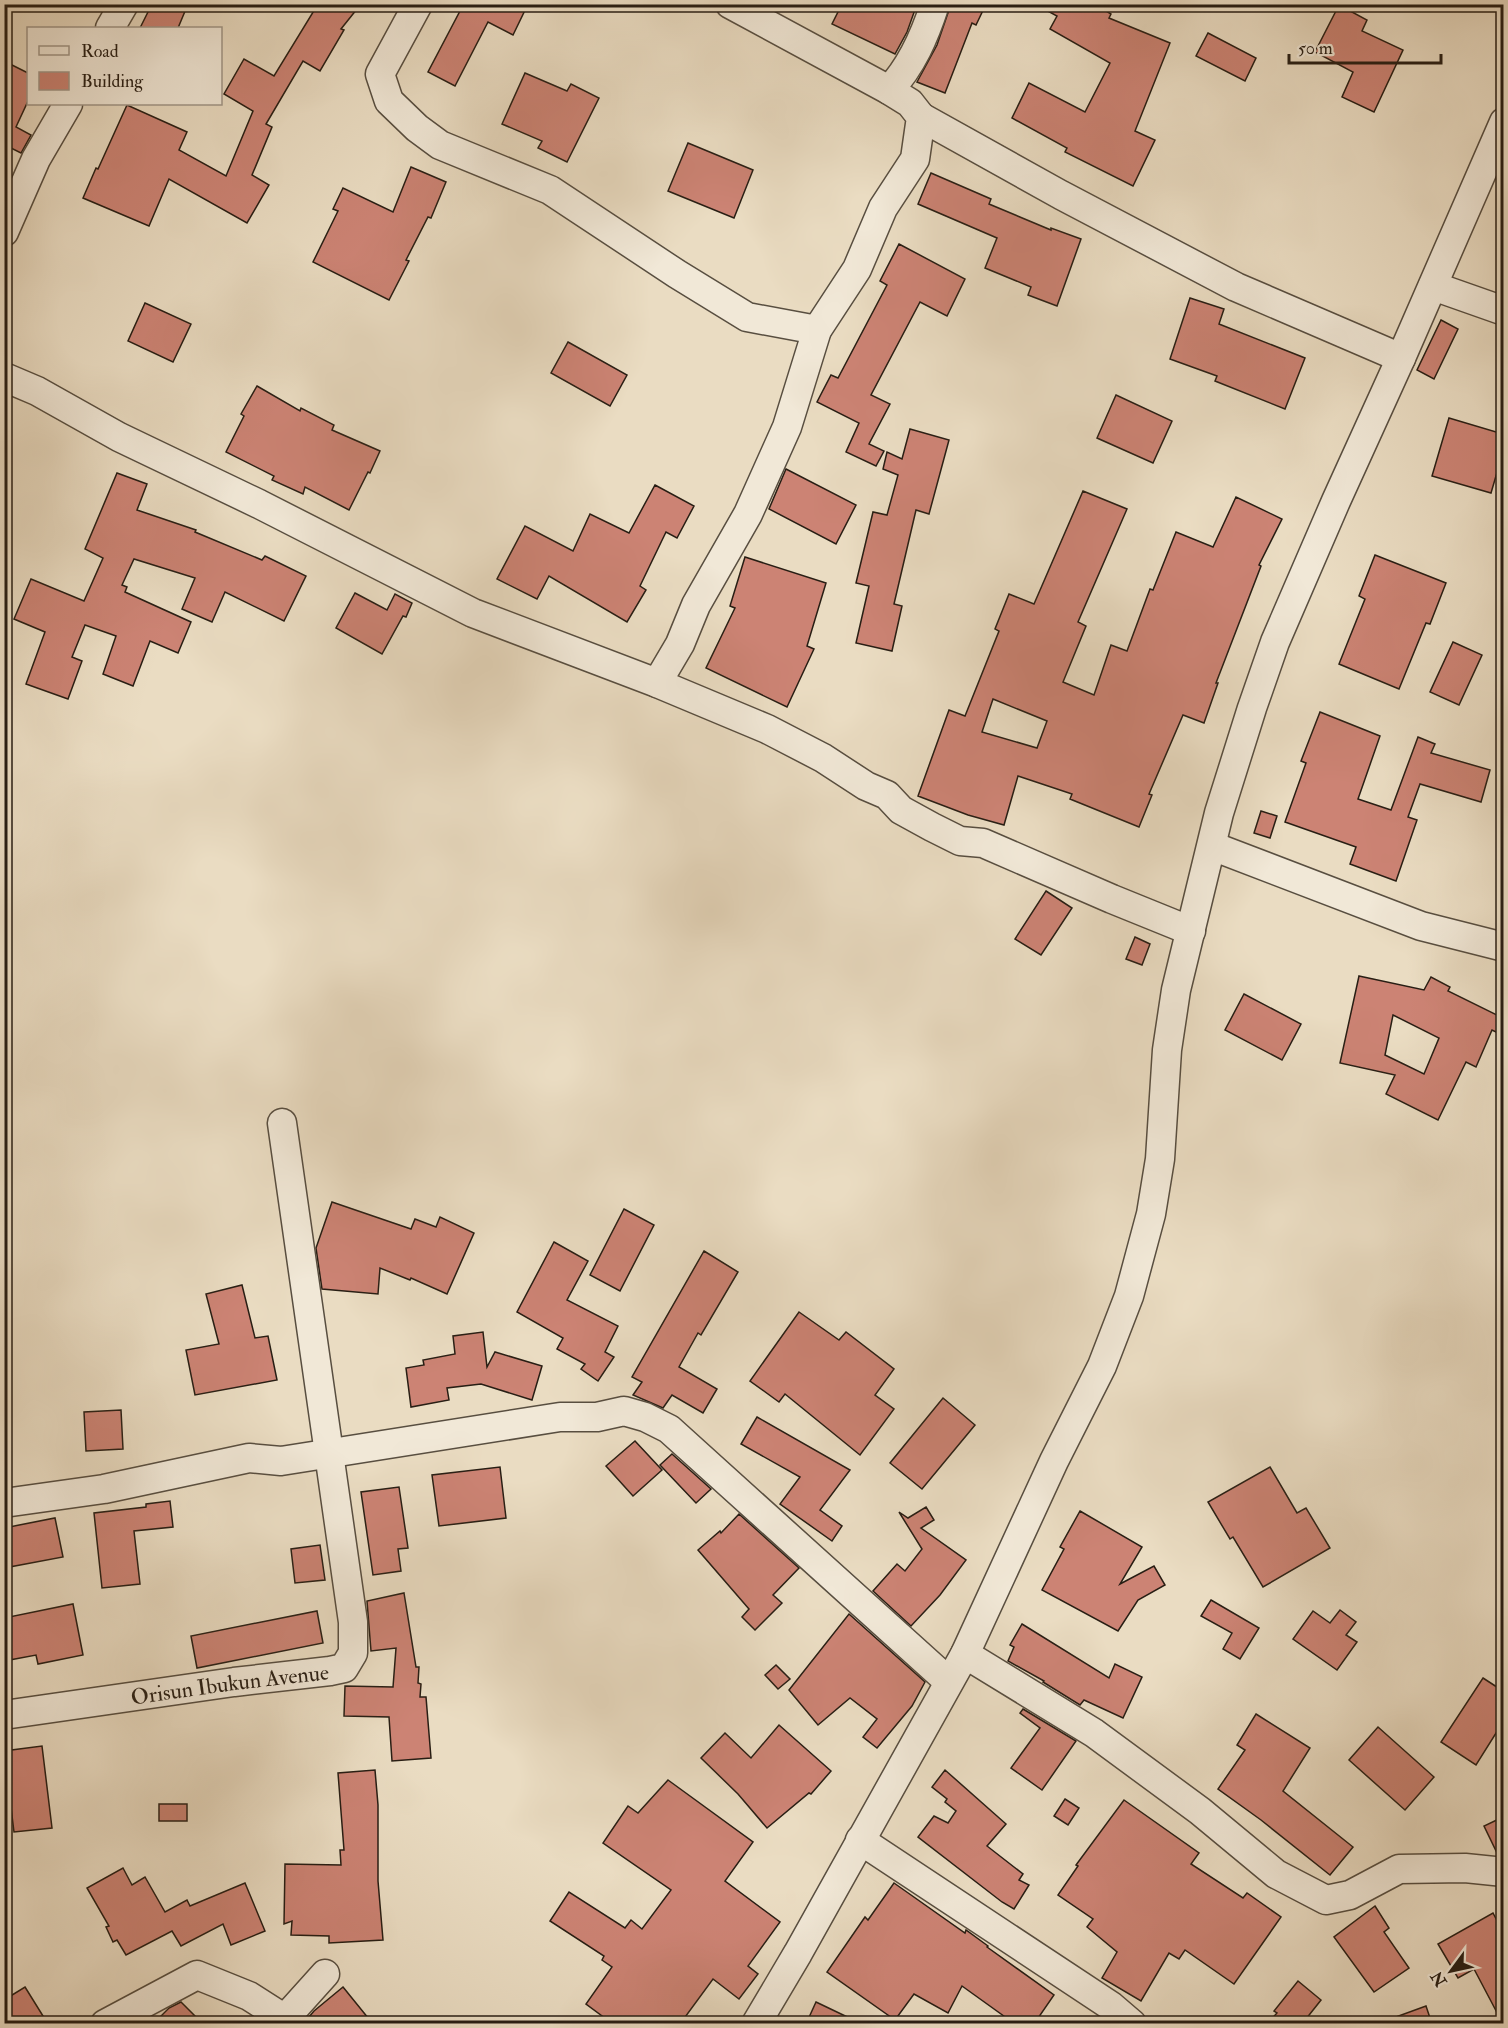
<svg xmlns="http://www.w3.org/2000/svg" width="1508" height="2028" viewBox="0 0 1508 2028" font-family="'IM FELL Double Pica',serif">
  <style>
    .building { fill: #cc8374; stroke: #281e14; stroke-width: 1.5; fill-rule: evenodd }
    .lines { fill: none; stroke-linecap: round; stroke-linejoin: round }
    .minor-casing { stroke: #584e40; stroke-width: 31 }
    .minor { stroke: #f1e8d7; stroke-width: 28 }
    .labels { text-anchor: middle; stroke-width: 4.5; stroke-linejoin: round; paint-order: stroke }
    .street-label { font-size: 22px; fill: #281e14; stroke: #f1e8d7 }
  </style>
  <rect width="100%" height="100%" fill="#eadcc2"/>
  <filter id="stains"><feTurbulence type="fractalNoise" baseFrequency=".00333" numOctaves="4"/><feColorMatrix values="0 0 0 0 .2 0 0 0 0 .09 0 0 0 0 .02 0 0 0 .5 -.17"/></filter>
  <radialGradient id="worn" r=".72"><stop offset=".6" stop-color="#630" stop-opacity="0"/><stop offset="1" stop-color="#630" stop-opacity=".3"/></radialGradient>
  <!-- building -->
  <g class="building">
    <polygon points="152,4 188,4 178,28 140,28"/>
    <polygon points="318,4 361,4 341,29 344,30 320,71 303,61 266,124 272,127 252,175 269,185 247,223 169,179 149,226 83,198 96,168 98,169 127,105 187,132 179,150 226,176 253,111 224,94 244,59 274,76"/>
    <polygon points="453,4 528,4 513,35 488,22 455,86 428,72 461,9"/>
    <polygon points="842,4 917,4 907,32 895,54 832,24"/>
    <polygon points="951,4 986,4 976,25 972,23 945,93 917,82 937,45"/>
    <polygon points="1035,4 1095,4 1111,14 1109,18 1170,43 1135,131 1155,140 1133,186 1065,152 1067,148 1012,118 1029,83 1085,112 1110,63 1050,29 1057,16"/>
    <polygon points="1339,5 1367,20 1362,31 1403,50 1374,112 1342,97 1353,72 1315,52"/>
    <polygon points="1208,33 1256,58 1245,81 1196,56"/>
    <polygon points="4,61 28,73 28,101 16,127 31,135 21,153 7,146 4,151"/>
    <polygon points="525,73 567,91 571,84 599,98 567,162 538,148 542,141 502,124"/>
    <polygon points="688,143 753,170 734,218 668,191"/>
    <polygon points="411,167 446,182 431,218 428,217 406,260 409,261 389,300 313,262 338,211 333,209 343,188 393,212"/>
    <polygon points="931,173 991,199 989,204 1051,230 1051,228 1081,239 1057,306 1028,295 1031,287 985,268 997,238 918,204"/>
    <polygon points="899,244 965,279 947,316 920,302 871,395 890,404 869,444 884,451 876,466 846,452 859,423 817,402 831,375 838,378 887,285 880,281"/>
    <polygon points="1190,298 1224,309 1219,324 1305,358 1285,409 1215,381 1217,376 1170,359"/>
    <polygon points="145,303 191,324 173,362 128,341"/>
    <polygon points="1441,320 1458,329 1434,379 1417,370"/>
    <polygon points="568,342 627,375 610,406 551,373"/>
    <polygon points="257,386 300,411 301,408 334,425 332,430 380,451 370,473 368,472 349,510 305,487 303,494 272,480 274,476 226,452 244,416 241,414"/>
    <polygon points="1116,395 1172,421 1153,463 1097,438"/>
    <polygon points="1449,418 1503,434 1503,452 1491,493 1432,476"/>
    <polygon points="910,429 949,440 929,514 916,510 894,604 902,606 892,651 856,643 869,586 856,583 873,512 887,515 898,475 883,469 887,452 902,459"/>
    <polygon points="786,469 856,505 836,544 769,509"/>
    <polygon points="117,473 147,484 137,510 196,530 195,532 262,560 265,556 306,576 284,621 225,592 212,622 182,609 195,578 134,559 122,585 127,587 125,592 191,622 178,653 150,641 133,686 103,674 116,636 85,625 72,657 82,661 68,699 26,684 45,632 14,619 31,579 84,601 103,558 85,549"/>
    <polygon points="655,485 694,506 677,538 666,532 640,586 646,590 627,622 549,576 537,599 497,579 525,526 573,551 590,514 629,533"/>
    <path d="M1083,491L1127,509L1078,622L1086,626L1063,682L1094,695L1111,645L1127,651L1150,589L1153,590L1176,532L1213,547L1236,497L1282,519L1259,565L1261,566L1216,683H1218L1204,723L1183,715L1149,794L1152,795L1139,827L1070,799L1072,794L1018,776L1004,825L968,815L918,796L949,710L965,716L999,631L995,629L1009,594L1034,604ZM993,699L1047,721L1037,748L982,732Z"/>
    <polygon points="1375,555 1446,583 1430,624 1426,623 1399,689 1339,664 1365,599 1359,596"/>
    <polygon points="745,557 826,583 807,646 814,649 787,707 706,668 735,608 730,606"/>
    <polygon points="355,593 387,610 395,594 412,603 406,617 403,616 382,654 336,628"/>
    <polygon points="1453,642 1482,655 1459,705 1430,692"/>
    <polygon points="1320,712 1380,736 1358,799 1391,810 1418,737 1435,744 1431,753 1490,770 1481,802 1420,784 1408,817 1417,820 1396,881 1350,864 1356,847 1285,822 1306,763 1301,761"/>
    <polygon points="1261,811 1277,816 1270,838 1254,833"/>
    <polygon points="1046,891 1072,908 1041,955 1015,939"/>
    <polygon points="1135,937 1150,944 1142,965 1126,959"/>
    <path d="M1359,976L1424,990L1431,977L1450,987L1448,991L1503,1018L1496,1032L1492,1030L1476,1067L1466,1062L1438,1120L1386,1094L1395,1075L1340,1063ZM1393,1015L1439,1038L1424,1074L1385,1055Z"/>
    <polygon points="1244,994 1301,1024 1282,1060 1225,1030"/>
    <polygon points="332,1202 411,1229 415,1219 436,1227 440,1217 474,1233 447,1294 411,1278 410,1280 380,1268 378,1294 322,1289 316,1248"/>
    <polygon points="624,1209 654,1225 620,1291 590,1275"/>
    <polygon points="554,1242 588,1261 567,1300 618,1326 605,1352 614,1357 598,1381 581,1369 585,1364 557,1349 563,1338 517,1312"/>
    <polygon points="704,1251 738,1272 701,1335 698,1333 679,1367 717,1389 703,1413 672,1395 663,1408 633,1395 642,1382 632,1377"/>
    <polygon points="242,1285 255,1338 268,1336 277,1380 195,1395 186,1350 219,1344 206,1294"/>
    <polygon points="799,1312 839,1340 846,1332 894,1369 875,1395 894,1409 860,1455 785,1394 779,1402 750,1381"/>
    <polygon points="483,1332 487,1367 495,1352 542,1366 532,1400 481,1384 447,1388 449,1400 411,1407 406,1368 424,1365 423,1360 455,1354 453,1336"/>
    <polygon points="943,1398 975,1425 922,1489 890,1463"/>
    <polygon points="121,1410 123,1449 86,1451 84,1412"/>
    <polygon points="757,1417 850,1470 820,1510 842,1526 832,1541 780,1504 800,1477 741,1444"/>
    <polygon points="635,1441 662,1470 633,1496 606,1466"/>
    <polygon points="672,1454 711,1489 696,1503 660,1465"/>
    <polygon points="500,1467 506,1518 439,1526 432,1475"/>
    <polygon points="1270,1467 1297,1513 1306,1508 1330,1548 1263,1587 1233,1537 1230,1539 1208,1502"/>
    <polygon points="399,1487 408,1548 398,1549 401,1571 373,1575 361,1492"/>
    <polygon points="170,1501 173,1527 134,1531 140,1584 102,1588 94,1513 146,1507 146,1504"/>
    <polygon points="926,1507 934,1520 921,1528 966,1560 940,1595 911,1626 873,1591 897,1564 905,1571 922,1549 899,1512 908,1518"/>
    <polygon points="1080,1511 1142,1547 1120,1584 1154,1566 1165,1585 1138,1600 1118,1631 1042,1590 1064,1549 1060,1547"/>
    <polygon points="739,1514 799,1568 773,1595 782,1603 755,1630 742,1617 749,1609 698,1550 720,1531 721,1533"/>
    <polygon points="55,1518 63,1557 4,1568 4,1528"/>
    <polygon points="320,1545 325,1580 295,1583 291,1549"/>
    <polygon points="404,1593 416,1667 419,1667 418,1683 421,1684 420,1697 426,1697 431,1758 392,1761 389,1717 344,1716 345,1686 393,1687 396,1648 371,1651 367,1601"/>
    <polygon points="1211,1600 1259,1628 1240,1659 1223,1649 1232,1633 1201,1616"/>
    <polygon points="73,1604 83,1655 38,1664 36,1655 4,1661 4,1618"/>
    <polygon points="1340,1610 1356,1622 1346,1635 1357,1642 1337,1670 1293,1639 1313,1611 1330,1623"/>
    <polygon points="317,1611 323,1643 197,1668 191,1636"/>
    <polygon points="849,1614 925,1682 912,1706 877,1748 863,1737 877,1719 850,1698 818,1725 789,1690"/>
    <polygon points="1022,1624 1109,1678 1115,1664 1142,1677 1123,1718 1084,1700 1080,1705 1043,1682 1044,1681 1008,1661 1014,1647 1010,1645"/>
    <polygon points="776,1665 790,1679 778,1689 765,1675"/>
    <polygon points="1483,1678 1503,1691 1503,1722 1476,1765 1441,1742"/>
    <polygon points="1023,1709 1076,1741 1042,1790 1011,1768 1040,1728 1020,1713"/>
    <polygon points="1256,1714 1310,1748 1283,1791 1353,1847 1330,1875 1261,1820 1218,1789 1245,1750 1237,1745"/>
    <polygon points="779,1725 831,1771 811,1794 809,1793 767,1828 738,1794 701,1758 725,1733 751,1758"/>
    <polygon points="1378,1727 1434,1777 1405,1810 1349,1760"/>
    <polygon points="42,1746 52,1828 14,1832 4,1751"/>
    <polygon points="375,1770 378,1805 378,1881 383,1940 329,1943 329,1936 291,1935 292,1921 284,1924 285,1864 341,1865 340,1850 344,1850 338,1773"/>
    <polygon points="945,1770 1006,1824 987,1846 1023,1874 1019,1880 1029,1885 1014,1909 1002,1902 918,1837 934,1816 948,1823 956,1811 945,1802 947,1799 932,1787"/>
    <polygon points="668,1780 753,1842 725,1881 780,1922 748,1966 758,1974 739,1999 713,1979 680,2024 613,2024 586,2004 612,1967 602,1960 604,1956 550,1921 569,1892 625,1928 631,1920 642,1929 671,1890 603,1843 628,1806 638,1813"/>
    <polygon points="1065,1799 1079,1808 1068,1825 1054,1816"/>
    <polygon points="1124,1800 1199,1853 1191,1864 1243,1898 1247,1893 1281,1917 1234,1984 1185,1950 1179,1959 1169,1953 1141,2001 1102,1978 1117,1952 1087,1927 1093,1919 1058,1895 1078,1866 1076,1865"/>
    <rect x="159" y="1804" width="28" height="17"/>
    <polygon points="1503,1817 1503,1855 1498,1855 1484,1826"/>
    <polygon points="123,1868 132,1885 145,1877 165,1912 187,1900 190,1906 245,1883 265,1931 231,1945 223,1924 181,1946 172,1931 126,1955 117,1940 113,1942 106,1927 109,1926 87,1888"/>
    <polygon points="894,1883 965,1933 966,1930 988,1946 987,1947 1054,1995 1034,2024 1015,2024 962,1986 948,2013 914,1994 895,2020 827,1972 865,1917 868,1920"/>
    <polygon points="1375,1906 1389,1928 1384,1932 1409,1968 1374,1992 1334,1937"/>
    <polygon points="1493,1913 1503,1932 1503,2024 1474,1969 1458,1978 1438,1944"/>
    <polygon points="1298,1981 1321,2000 1302,2024 1267,2024 1277,2013 1274,2011"/>
    <polygon points="25,1987 48,2024 10,2024 4,2014 4,2000"/>
    <polygon points="343,1987 373,2024 303,2024 314,2011"/>
    <polygon points="181,2002 203,2024 153,2024 169,2008"/>
    <polygon points="816,2002 862,2024 806,2024"/>
    <polygon points="1426,2006 1432,2024 1382,2024 1382,2022"/>
  </g>
  <g class="lines">
    <!-- minor casing -->
    <g class="minor-casing">
      <g id="minor">
        <polyline points="418,4 380,74 389,101 417,128 440,145 550,190 677,274 747,317 817,330"/>
        <polyline points="730,4 889,90"/>
        <polyline points="110,28 124,4"/>
        <polyline points="921,117 1061,195 1236,287 1401,358"/>
        <polyline points="4,232 36,159 68,104"/>
        <polyline points="1433,286 1504,311"/>
        <polyline points="4,377 37,391 119,437 259,504 473,613 657,683 767,729 823,758 866,786 887,795 901,810 932,827 960,841 983,843 1112,899 1191,931"/>
        <path d="M657,683L680,644L696,605L748,514L787,427L817,330L857,269L883,208L915,159L921,117L910,103L889,90C912,66 925,35 935,4"/>
        <polyline points="1212,846 1421,926 1504,947"/>
        <polyline points="4,1503 104,1489 249,1458 281,1461 560,1417 597,1417 624,1411 645,1417 669,1429 948,1681"/>
        <polyline points="965,1654 1094,1733 1200,1811 1276,1874 1326,1900 1350,1895 1399,1869 1465,1868 1504,1872"/>
        <path id="s1" d="M4,1715L234,1682L330,1671L344,1668L353,1653V1622L282,1123"/>
        <polyline points="860,1840 1111,2006 1132,2024"/>
        <polyline points="105,2024 197,1975 249,1996 285,2019"/>
        <polyline points="280,2024 325,1974"/>
        <polyline points="756,2024 798,1953 965,1654 1054,1461 1102,1366 1129,1296 1151,1214 1160,1159 1167,1050 1176,990 1219,813 1252,708 1275,642 1336,501 1401,358 1504,122"/>
      </g>
    </g>
    <!-- minor -->
    <use href="#minor" class="minor"/>
  </g>
  <g class="labels">
    <!-- street labels -->
    <g class="street-label">
      <text dy="8" stroke="none"><textPath href="#s1" startOffset="228">Orisun Ibukun Avenue</textPath></text>
    </g>
  </g>
  <!-- margin -->
  <rect width="1508" height="2028" fill="none" stroke="#eadcc2" stroke-width="24"/>
  <rect x="6" y="6" width="1496" height="2016" fill="none" stroke="#281e14" stroke-width="3"/>
  <rect x="12" y="12" width="1484" height="2004" fill="none" stroke="#281e14" stroke-width="1.5"/>
  <!-- legend -->
  <rect x="27" y="27" width="195" height="78" fill="#f1e8d7" stroke="#a19789" stroke-width="1.5"/>
  <rect x="39" y="46" width="30" height="9" fill="#f1e8d7" stroke="#a19789" stroke-width="1.5"/>
  <text x="81" y="57" font-size="18" fill="#281e14">Road</text>
  <rect x="39" y="72" width="30" height="18" fill="#cc8374" stroke="#a19789" stroke-width="1.5"/>
  <text x="81" y="87" font-size="18" fill="#281e14">Building</text>
  <!-- north arrow -->
  <g transform="translate(1451 1971) rotate(237)" stroke="#f1e8d7" stroke-width="4.5" paint-order="stroke">
  <path d="M0-4.5L10 22L0 15L-10 22Z" fill="#281e14"/>
  <text y="-9" font-size="16" font-weight="bold" text-anchor="middle" fill="#281e14">N</text>
  </g>
  <!-- scale -->
  <path d="M1289 54v9h152v-9" fill="none" stroke="#281e14" stroke-width="3"/>
  <text x="1298" y="54" font-size="18" fill="#281e14" stroke="#f1e8d7" stroke-width="4.5" paint-order="stroke">50 m</text>
  <rect width="100%" height="100%" filter="url(#stains)"/>
  <rect width="100%" height="100%" fill="url(#worn)"/>
</svg>
